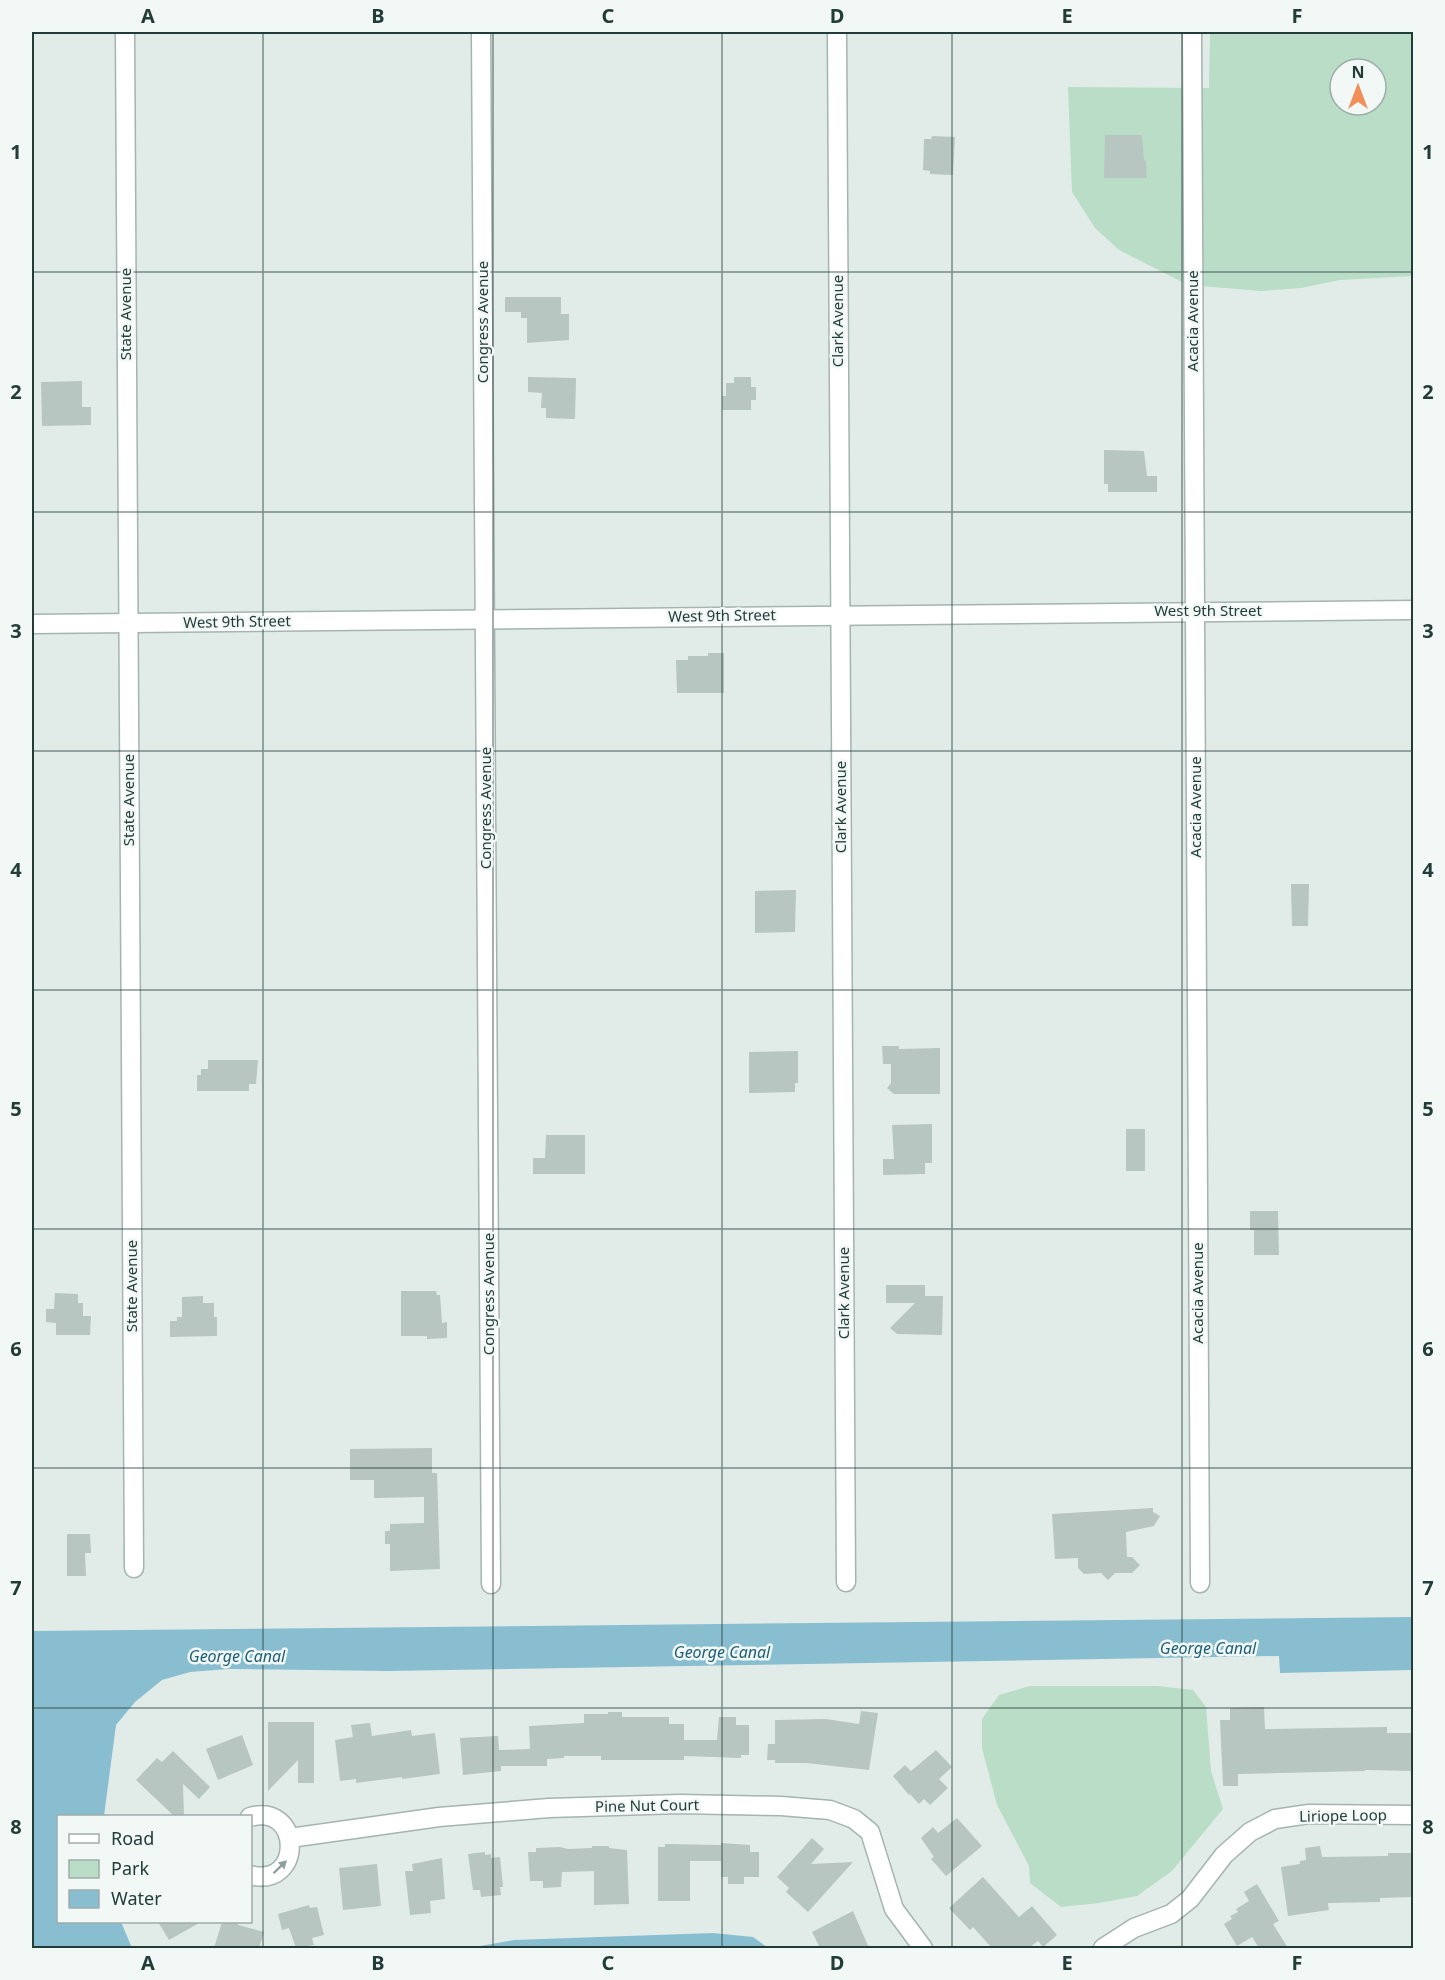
<svg xmlns="http://www.w3.org/2000/svg" width="1445" height="1980" viewBox="0 0 1445 1980" font-family="'Noto Sans',sans-serif">
  <style>
    .green { fill: #baddc7; fill-rule: evenodd }
    .water { fill: #89bed1 }
    .building { fill: #b7c6c1 }
    .lines { fill: none; stroke-linecap: round; stroke-linejoin: round }
    .minor-casing { stroke: #a4b4b0; stroke-width: 21 }
    .minor { stroke: #fff; stroke-width: 18 }
    .oneway { fill: #909e9c }
    .grid { fill: none; stroke: #223c38; stroke-width: 1.5; stroke-opacity: 0.55 }
    .labels { text-anchor: middle; stroke-width: 5; stroke-linejoin: round; paint-order: stroke }
    .street-label { font-size: 15px; fill: #223c38; stroke: #f2f8f6 }
    .water-label { font-size: 16px; font-style: italic; fill: #1c5f78; stroke: #f2f8f6 }
    .neatline { fill: none; stroke: #223c38; stroke-width: 2 }
    .grid-label { font-size: 20px; text-anchor: middle; font-weight: bold; fill: #223c38 }
  </style>
  <rect width="100%" height="100%" fill="#e1ece8"/>
  <!-- green -->
  <g class="green">
    <path d="M1210,32H1413V276L1340,280L1301,288L1261,291L1188,285L1119,250L1095,228L1072,192L1068,87L1209,88ZM1340,69H1376V105H1340Z"/>
    <polygon points="1030,1686 1157,1686 1193,1690 1206,1707 1211,1771 1223,1809 1172,1871 1137,1896 1099,1903 1061,1907 1030,1883 1029,1866 997,1805 982,1748 982,1719 999,1695"/>
  </g>
  <!-- water -->
  <g class="water">
    <polygon points="1413,1617 1413,1670 1280,1673 1279,1656 388,1671 228,1669 190,1672 162,1680 135,1702 116,1725 104,1816 58,1816 58,1922 121,1922 132,1948 32,1948 32,1631"/>
    <polygon points="713,1933 753,1937 768,1948 469,1948 514,1940"/>
  </g>
  <!-- building -->
  <g class="building">
    <polygon points="1105,135 1142,135 1144,161 1146,160 1147,178 1104,178"/>
    <polygon points="932,136 955,137 953,175 930,174 930,171 923,170 924,139 931,139"/>
    <polygon points="505,297 561,297 561,314 569,314 569,340 527,343 527,318 521,318 521,312 505,312"/>
    <polygon points="528,377 576,378 575,419 546,418 546,408 541,408 542,393 528,392"/>
    <polygon points="734,377 751,377 751,387 756,387 756,400 751,400 751,410 722,410 722,396 726,396 726,383 734,383"/>
    <polygon points="82,381 82,407 91,407 91,425 42,426 41,382"/>
    <polygon points="1104,450 1144,451 1147,476 1157,476 1157,492 1108,492 1108,484 1104,484"/>
    <polygon points="708,653 724,653 724,693 677,693 676,660 688,660 688,656 708,656"/>
    <polygon points="1291,884 1309,884 1308,926 1292,926"/>
    <polygon points="796,890 795,932 755,933 755,891"/>
    <polygon points="882,1046 899,1046 899,1049 940,1048 940,1094 894,1094 887,1088 891,1083 891,1064 883,1064"/>
    <polygon points="798,1051 798,1083 795,1083 795,1092 749,1093 749,1052"/>
    <polygon points="208,1060 258,1060 256,1084 249,1084 249,1091 197,1091 197,1075 201,1075 201,1069 208,1069"/>
    <polygon points="932,1124 932,1163 925,1163 925,1174 883,1175 883,1159 894,1159 892,1125"/>
    <rect x="1126" y="1129" width="19" height="42"/>
    <polygon points="546,1135 585,1135 585,1174 533,1174 533,1158 545,1158"/>
    <polygon points="1250,1211 1278,1211 1279,1255 1254,1255 1254,1230 1250,1230"/>
    <polygon points="886,1285 925,1285 925,1296 943,1296 942,1335 897,1334 890,1328 915,1303 886,1303"/>
    <polygon points="401,1291 436,1291 437,1295 440,1295 442,1323 447,1322 447,1338 427,1339 427,1336 401,1336"/>
    <polygon points="55,1293 78,1294 78,1303 83,1303 83,1316 91,1316 90,1335 56,1335 56,1323 46,1322 46,1309 54,1309"/>
    <polygon points="203,1296 203,1303 214,1303 214,1317 217,1317 217,1336 170,1337 170,1321 177,1321 177,1317 182,1317 182,1297"/>
    <polygon points="432,1448 432,1473 437,1473 440,1569 390,1571 390,1544 385,1544 385,1531 390,1531 390,1524 424,1523 424,1497 374,1498 374,1480 350,1480 350,1449"/>
    <polygon points="1153,1508 1153,1512 1160,1516 1154,1526 1126,1532 1127,1557 1132,1557 1140,1565 1132,1573 1115,1573 1108,1580 1101,1573 1084,1574 1078,1568 1078,1558 1055,1559 1052,1514"/>
    <polygon points="67,1534 90,1534 91,1553 85,1553 86,1576 67,1576"/>
    <polygon points="1264,1707 1265,1729 1387,1727 1387,1733 1413,1733 1413,1771 1365,1770 1365,1771 1238,1774 1238,1786 1223,1786 1220,1720 1230,1720 1230,1708"/>
    <polygon points="861,1711 878,1713 869,1770 806,1763 775,1763 775,1760 767,1760 768,1744 775,1744 775,1720 826,1719 859,1724"/>
    <polygon points="608,1712 622,1712 622,1717 669,1717 669,1724 684,1724 684,1740 717,1740 719,1717 736,1717 736,1725 749,1725 749,1755 741,1755 741,1758 684,1756 684,1760 601,1760 601,1756 564,1756 564,1758 547,1759 547,1766 501,1766 501,1771 463,1775 460,1738 498,1736 499,1750 530,1749 529,1726 584,1723 584,1714 608,1714"/>
    <polygon points="268,1722 314,1722 314,1783 298,1783 298,1760 268,1791"/>
    <polygon points="370,1723 372,1736 411,1730 412,1736 435,1733 440,1774 402,1779 402,1777 356,1783 356,1779 340,1781 335,1740 353,1737 351,1725"/>
    <polygon points="242,1735 253,1765 218,1780 206,1749"/>
    <polygon points="936,1750 952,1767 939,1779 948,1788 930,1805 924,1799 919,1804 910,1794 909,1795 893,1776 905,1765 911,1771"/>
    <polygon points="173,1751 210,1787 199,1799 183,1784 184,1816 174,1816 136,1780 157,1758 162,1762"/>
    <polygon points="957,1818 982,1846 946,1876 931,1859 934,1857 921,1838 933,1827 938,1833"/>
    <polygon points="812,1838 824,1849 811,1864 853,1862 808,1912 786,1892 789,1888 777,1877"/>
    <polygon points="721,1843 750,1845 750,1852 759,1852 759,1877 744,1877 744,1884 728,1884 728,1877 721,1877 721,1861 690,1861 690,1901 658,1901 658,1847 665,1847 665,1844 721,1845"/>
    <polygon points="592,1846 609,1846 609,1848 627,1850 629,1904 594,1905 594,1871 562,1872 561,1887 543,1888 543,1881 530,1881 528,1852 536,1852 536,1848 560,1847 568,1849 592,1848"/>
    <polygon points="1320,1846 1322,1857 1388,1856 1388,1853 1413,1853 1413,1897 1380,1898 1380,1902 1328,1903 1329,1910 1288,1916 1281,1867 1300,1864 1300,1861 1306,1860 1305,1848"/>
    <polygon points="485,1852 485,1855 491,1854 491,1858 500,1857 503,1887 500,1887 501,1895 481,1897 480,1890 473,1890 468,1854"/>
    <polygon points="442,1858 445,1899 430,1901 431,1913 410,1915 405,1871 413,1871 412,1864"/>
    <polygon points="377,1864 381,1906 343,1910 339,1868"/>
    <polygon points="983,1877 1019,1917 1032,1906 1057,1935 1043,1947 1038,1941 1029,1948 992,1948 973,1927 970,1930 949,1908"/>
    <polygon points="1257,1884 1279,1921 1273,1924 1288,1948 1259,1948 1252,1937 1237,1946 1224,1924 1232,1919 1230,1916 1238,1912 1236,1909 1249,1901 1244,1892"/>
    <polygon points="309,1905 310,1908 317,1907 324,1935 312,1938 314,1945 296,1948 289,1928 282,1930 278,1914"/>
    <polygon points="853,1911 869,1948 820,1948 812,1932"/>
    <polygon points="158,1922 201,1922 169,1940"/>
    <polygon points="222,1922 239,1922 238,1925 264,1932 259,1948 214,1948"/>
  </g>
  <g class="lines">
    <!-- minor casing -->
    <g class="minor-casing">
      <g id="minor">
        <polyline points="125,32 134,1568"/>
        <polyline points="481,32 491,1584"/>
        <polyline points="837,32 846,1582"/>
        <polyline points="1192,32 1200,1583"/>
        <polyline points="32,624 1414,610"/>
        <path d="M250,1817C302,1802 304,1889 250,1875"/>
        <polyline points="290,1838 439,1817 549,1808 680,1804 781,1806 830,1810 854,1819 870,1832 894,1909 923,1948"/>
        <polyline points="1103,1948 1134,1928 1171,1914 1190,1899 1224,1855 1250,1832 1275,1819 1309,1814 1414,1815"/>
      </g>
    </g>
    <!-- minor -->
    <use href="#minor" class="minor"/>
  </g>
  <!-- one-way arrows -->
  <defs><path id="oneway-solid" d="M-6-.8H1V-3.2L6.5 0L1 3.2V.8H-6Z" transform="scale(1.5)"/></defs>
  <use class="oneway" href="#oneway-solid" transform="translate(280 1867) rotate(-44)"/>
  <!-- grid -->
  <path class="grid" d="M263,32V1948M493,32V1948M722,32V1948M952,32V1948M1182,32V1948M32,272H1414M32,512H1414M32,751H1414M32,990H1414M32,1229H1414M32,1468H1414M32,1708H1414"/>
  <g class="labels">
    <!-- street labels -->
    <g class="street-label">
      <text transform="translate(126 314) rotate(-90)" y="5">State Avenue</text>
      <text transform="translate(838 321) rotate(-90)" y="5">Clark Avenue</text>
      <text transform="translate(1193 321) rotate(-90)" y="5">Acacia Avenue</text>
      <text transform="translate(483 322) rotate(-90)" y="5">Congress Avenue</text>
      <text x="1208" y="616">West 9th Street</text>
      <text transform="translate(722 616) rotate(-1)" y="5">West 9th Street</text>
      <text transform="translate(237 622) rotate(-1)" y="5">West 9th Street</text>
      <text transform="translate(129 800) rotate(-90)" y="5">State Avenue</text>
      <text transform="translate(841 807) rotate(-90)" y="5">Clark Avenue</text>
      <text transform="translate(1196 807) rotate(-90)" y="5">Acacia Avenue</text>
      <text transform="translate(486 808) rotate(-90)" y="5">Congress Avenue</text>
      <text transform="translate(132 1286) rotate(-90)" y="5">State Avenue</text>
      <text transform="translate(844 1293) rotate(-90)" y="5">Clark Avenue</text>
      <text transform="translate(1198 1293) rotate(-90)" y="5">Acacia Avenue</text>
      <text transform="translate(489 1294) rotate(-90)" y="5">Congress Avenue</text>
      <text transform="translate(647 1806) rotate(-1)" y="5">Pine Nut Court</text>
      <text transform="translate(1343 1816) rotate(-1)" y="5">Liriope Loop</text>
    </g>
    <!-- water labels -->
    <g class="water-label">
      <text x="1208" y="1654">George Canal</text>
      <text x="722" y="1658">George Canal</text>
      <text x="237" y="1662">George Canal</text>
    </g>
  </g>
  <!-- border -->
  <rect width="1445" height="1980" fill="none" stroke="#f2f8f6" stroke-width="66"/>
  <!-- legend -->
  <rect x="57" y="1815" width="195" height="108" fill="#f2f8f6" stroke="#9fadaa" stroke-width="1.5"/>
  <rect x="69" y="1834" width="30" height="9" fill="#ffffff" stroke="#9fadaa" stroke-width="1.5"/>
  <text x="111" y="1845" font-size="18" fill="#223c38">Road</text>
  <rect x="69" y="1860" width="30" height="18" fill="#baddc7" stroke="#9fadaa" stroke-width="1.5"/>
  <text x="111" y="1875" font-size="18" fill="#223c38">Park</text>
  <rect x="69" y="1890" width="30" height="18" fill="#89bed1" stroke="#9fadaa" stroke-width="1.5"/>
  <text x="111" y="1905" font-size="18" fill="#223c38">Water</text>
  <!-- north arrow -->
  <g transform="translate(1358 87)"><circle r="28" fill="#f2f8f6" stroke="#9fadaa" stroke-width="1.5"/>
  <path d="M0-4.5L10 22L0 15L-10 22Z" fill="#f18f5a"/>
  <text y="-9" font-size="16" font-weight="bold" text-anchor="middle" fill="#223c38">N</text>
  </g>
  <rect x="33" y="33" width="1379" height="1914" class="neatline"/>
  <g class="grid-label">
    <text x="148" y="23">A</text>
    <text x="378" y="23">B</text>
    <text x="608" y="23">C</text>
    <text x="837" y="23">D</text>
    <text x="1067" y="23">E</text>
    <text x="1297" y="23">F</text>
    <text x="16" y="159">1</text>
    <text x="1428" y="159">1</text>
    <text x="16" y="399">2</text>
    <text x="1428" y="399">2</text>
    <text x="16" y="638">3</text>
    <text x="1428" y="638">3</text>
    <text x="16" y="877">4</text>
    <text x="1428" y="877">4</text>
    <text x="16" y="1116">5</text>
    <text x="1428" y="1116">5</text>
    <text x="16" y="1356">6</text>
    <text x="1428" y="1356">6</text>
    <text x="16" y="1595">7</text>
    <text x="1428" y="1595">7</text>
    <text x="16" y="1834">8</text>
    <text x="1428" y="1834">8</text>
    <text x="148" y="1970">A</text>
    <text x="378" y="1970">B</text>
    <text x="608" y="1970">C</text>
    <text x="837" y="1970">D</text>
    <text x="1067" y="1970">E</text>
    <text x="1297" y="1970">F</text>
  </g>
</svg>
